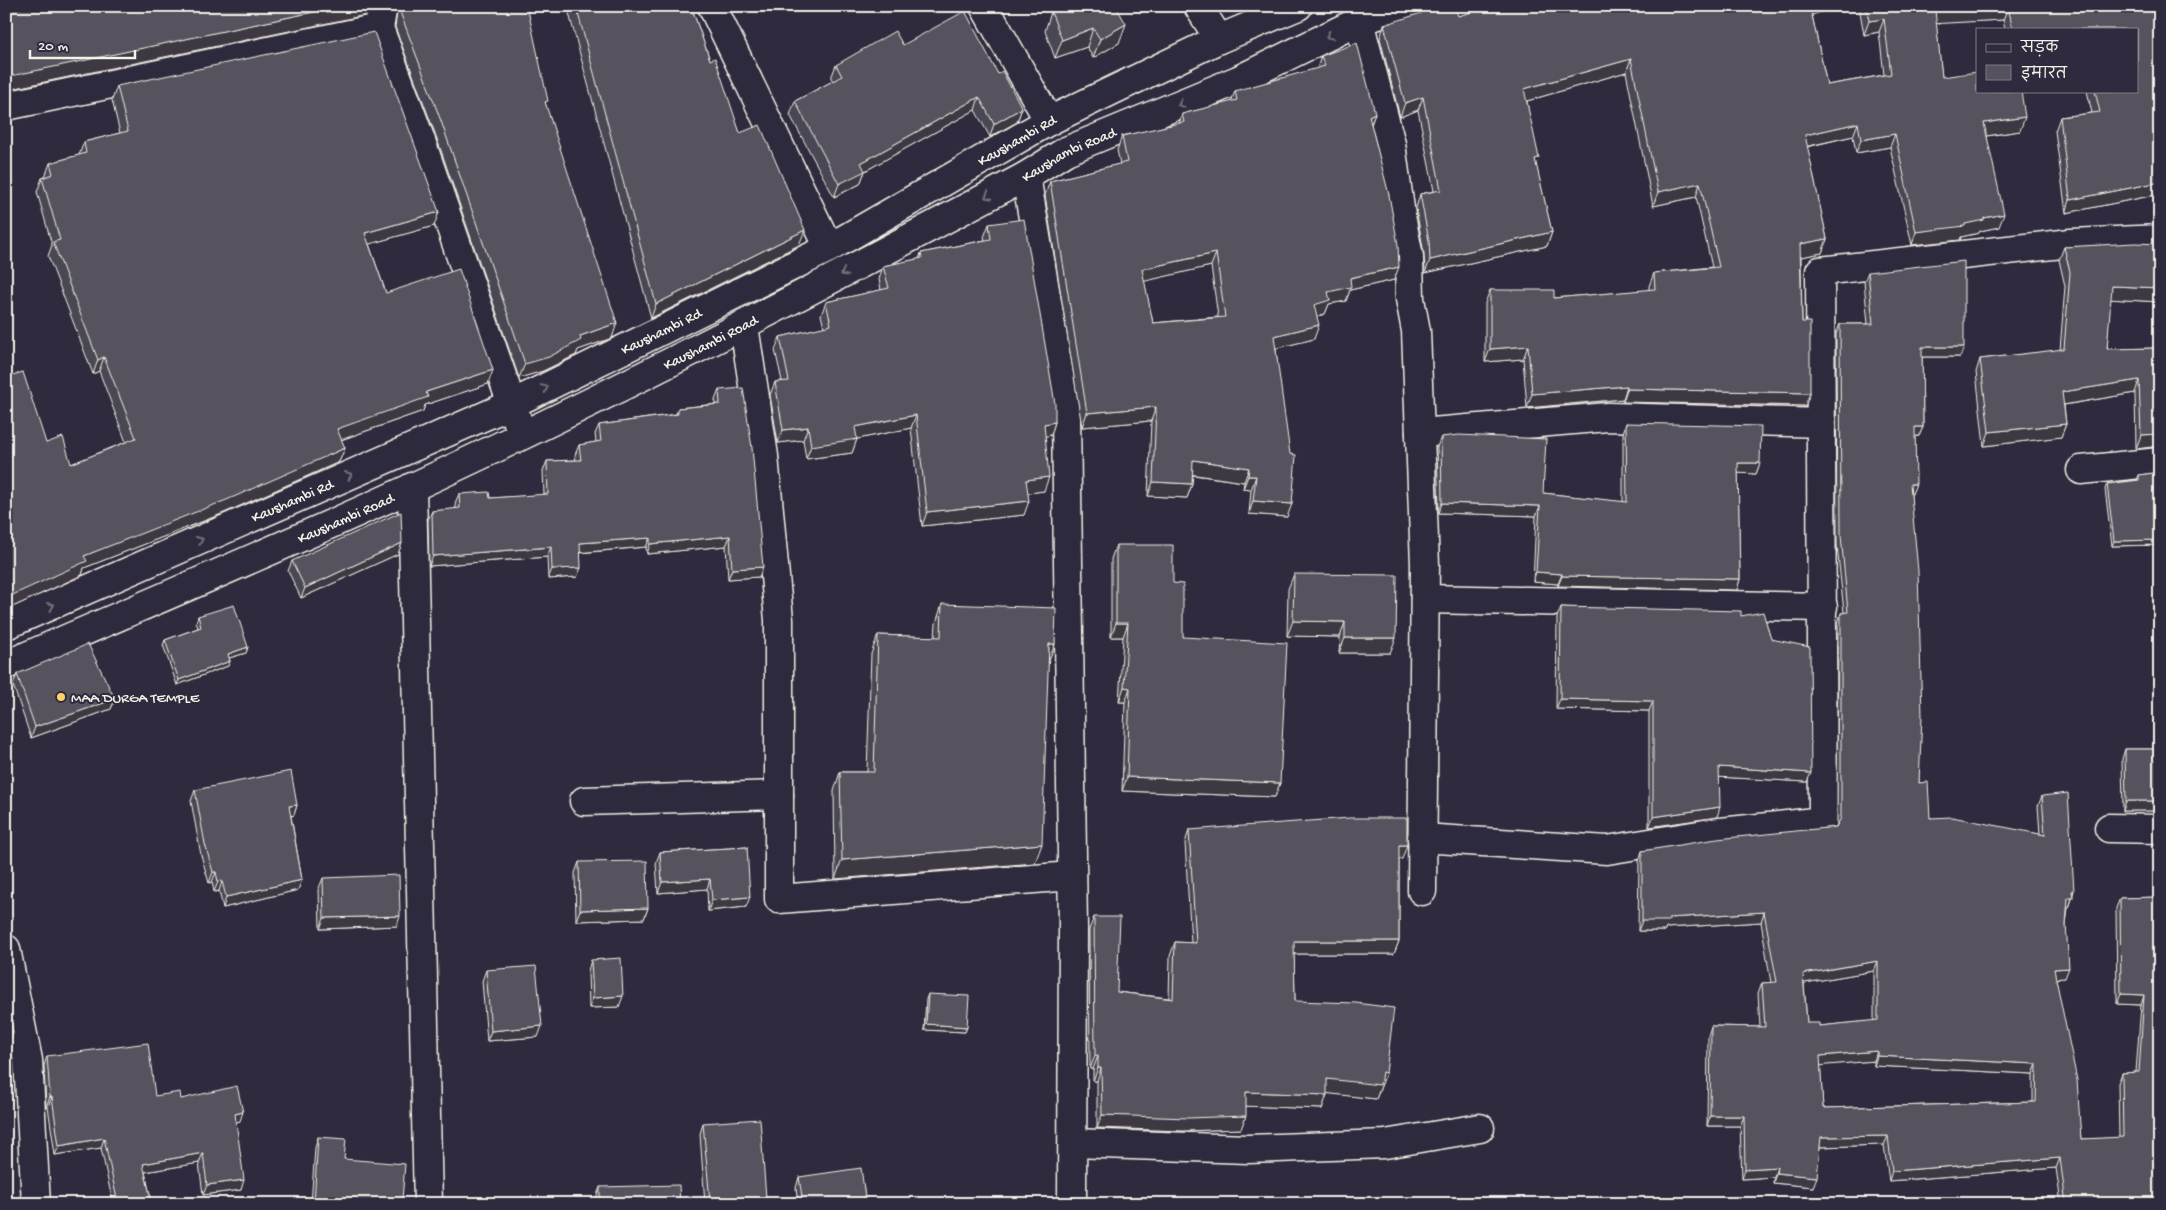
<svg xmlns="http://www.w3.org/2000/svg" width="2166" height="1210" viewBox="0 0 2166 1210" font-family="'Gochi Hand','Playpen Sans Deva',sans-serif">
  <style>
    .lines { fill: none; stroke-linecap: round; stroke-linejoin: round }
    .minor-casing { stroke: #f4f1e8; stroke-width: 31 }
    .secondary-casing { stroke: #f4f1e8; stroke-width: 31 }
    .minor { stroke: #2f2a3d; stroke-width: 28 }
    .secondary { stroke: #2f2a3d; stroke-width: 28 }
    .wall { fill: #4a4752; stroke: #f4f1e8; fill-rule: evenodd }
    .shaded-wall { fill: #3c3942; stroke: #f4f1e8 }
    .building { fill: #56525f; stroke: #f4f1e8; fill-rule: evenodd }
    .oneway { stroke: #747079 }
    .poi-dot { fill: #ffd166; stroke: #2f2a3d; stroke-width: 2 }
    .labels { text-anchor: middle; stroke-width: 4; stroke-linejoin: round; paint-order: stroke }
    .street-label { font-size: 15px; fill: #f4f1e8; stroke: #2f2a3d }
    .poi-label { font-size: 15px; fill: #f4f1e8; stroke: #2f2a3d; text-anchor: start }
  </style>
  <rect width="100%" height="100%" fill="#2f2a3d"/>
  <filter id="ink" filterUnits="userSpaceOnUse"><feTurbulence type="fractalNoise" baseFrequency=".02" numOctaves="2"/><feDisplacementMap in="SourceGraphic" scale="10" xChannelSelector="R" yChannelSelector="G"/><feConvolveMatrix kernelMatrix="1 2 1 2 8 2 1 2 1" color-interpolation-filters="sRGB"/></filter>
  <g filter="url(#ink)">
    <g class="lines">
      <!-- minor casing -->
      <g class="minor-casing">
        <g id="minor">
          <polyline points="712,6 829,248"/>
          <polyline points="984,6 1049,121"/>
          <polyline points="1198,6 1219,39"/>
          <polyline points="6,10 20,6"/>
          <polyline points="1359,21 1391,144 1401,216 1409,257 1410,299 1416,331 1425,565 1422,891"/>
          <polyline points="379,28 421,141 522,434"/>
          <polyline points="6,106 379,28 383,6"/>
          <polyline points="1026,176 1066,416 1073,929 1072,1204"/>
          <polyline points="744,326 764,456 779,620 779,899 1072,876"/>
          <polyline points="1420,433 1608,417 1822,423"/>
          <polyline points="2081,470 2160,462"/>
          <polyline points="412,487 428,1204"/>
          <polyline points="1425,599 1823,607"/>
          <polyline points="584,801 779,795"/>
          <polyline points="2109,828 2160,829"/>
          <polyline points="1422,838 1607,850 1711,833 1823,821 1820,271 2071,243 2160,239"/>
          <polyline points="6,949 28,1060 36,1204"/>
          <polyline points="1073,1143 1248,1149 1385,1144 1480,1128"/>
        </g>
      </g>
      <!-- secondary casing -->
      <g class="secondary-casing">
        <g id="secondary">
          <path id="s1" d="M6,625L512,404L829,248L1049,121L1219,39L1298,6"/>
          <path id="s2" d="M6,665C142,606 278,549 413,487C621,391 824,284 1026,176L1066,151L1238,80L1359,21L1407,6"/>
        </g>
      </g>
      <!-- minor -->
      <use href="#minor" class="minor"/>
      <!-- secondary -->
      <use href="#secondary" class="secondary"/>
    </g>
    <!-- wall -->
    <g class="wall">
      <polygon points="398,6 527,6 546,106 612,338 578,350 576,355 543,371 519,378 436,136 395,27"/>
      <polygon points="567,6 691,6 710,60 740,133 799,245 651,318"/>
      <polygon points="1063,6 1116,6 1119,43 1093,58 1087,47 1055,58 1045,31 1051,12 1063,7"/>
      <polygon points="1859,6 2160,6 2160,194 2066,213 2055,131 2060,117 2092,113 2087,91 2137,91 2137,29 2005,29 2003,20 1936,23 1942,77 2020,131 1987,136 1999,227 1980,231 1979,233 1961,237 1960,240 1912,245 1890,147 1856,153 1853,136 1807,147 1827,239 1822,253 1801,257 1802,322 1810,393 1805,406 1623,402 1623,399 1527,408 1523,359 1485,362 1485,303 1490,290 1554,298 1649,290 1649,286 1654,273 1712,267 1696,197 1653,206 1626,72 1527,101 1536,165 1552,232 1547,246 1425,273 1424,254 1416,208 1420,194 1434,191 1418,110 1400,117 1380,38 1384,25 1458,16 1812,15 1827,85 1884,75 1879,32 1864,35"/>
      <polygon points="903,45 998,74 1022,108 1017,122 990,137 975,110 865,171 860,184 834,197 790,115 795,101 833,81 831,78 836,65"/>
      <path d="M1321,56L1375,113L1371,125L1394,280L1350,290L1346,301L1329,304L1325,314L1317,316L1314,339L1276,348L1287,517L1249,514L1251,490L1243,489L1244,482L1193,475L1192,484L1187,498L1148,496L1151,421L1082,427L1045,195L1050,181L1120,164L1117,150L1122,136L1179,124L1182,114L1231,102L1235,91L1317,69ZM1211,266L1218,317L1153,323L1144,281Z"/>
      <polygon points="117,86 434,226 369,244 386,293 488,384 425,405 423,411 341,440 345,448 339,462 224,513 84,568 82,575 6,610 6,377 46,443 71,464 126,442 99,371 93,374 48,256 52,245 37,192 42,178 45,177 50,163 79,155 84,142 120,133 112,100"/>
      <polygon points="989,224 1055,422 1051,435 1045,436 1044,491 1028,493 1024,515 922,526 911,428 857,439 852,453 806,459 803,440 778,443 770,395 775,382 782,381 775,350 780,337 824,327 821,315 826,302 881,290 879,279 883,266 919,259 921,253 985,240 984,237"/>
      <polygon points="2160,244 2160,302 2110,299 2107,349 2160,348 2160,447 2136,449 2135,393 2064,405 2066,424 2061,437 1984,446 1976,372 1980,359 2060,350 2065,286 2059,260 2064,247"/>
      <path d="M1868,272L1960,357H1922L1923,427L1919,436L1915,437L1912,494H1911L1919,783L1930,818L2040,834L2038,806L2042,796L2073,896L2069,908H2068L2066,925L2065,978H2056L2081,1139L2119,1138L2118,1083L2122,1073L2136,1072L2141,1005L2117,1004L2116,908L2120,898L2160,897V1204H2061L2056,1168L1889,1181L1884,1145L1820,1147L1813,1187L1773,1183L1774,1177L1742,1179L1740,1126H1707L1708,1036L1711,1026L1760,1027L1758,993L1762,983H1771L1761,922L1666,928L1665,931H1638L1639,861L1642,851L1836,827L1837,825L1838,623L1841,613H1844L1837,545L1836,334L1840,324H1868L1864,282ZM1874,971V1021L1819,1026L1807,1023L1804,983ZM1874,1061V1066L2033,1074V1102L1823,1108L1820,1065Z"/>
      <polygon points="719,390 759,577 728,579 726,546 647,554 646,547 580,553 577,577 548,579 547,557 429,566 428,520 432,511 456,509 455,503 459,494 490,498 544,495 543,471 547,461 576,460 575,455 579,445 596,442 595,434 599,425 676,414 678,408 716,404 715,400"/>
      <polygon points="1626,423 1760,463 1756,474 1738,473 1740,579 1737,590 1558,586 1558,584 1533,582 1536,516 1439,513 1437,447 1441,437 1543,493 1623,502 1623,433"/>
      <polygon points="2160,472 2160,545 2112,546 2105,489 2107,484 2137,480 2139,475"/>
      <polygon points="402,543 398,554 301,598 288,571 292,561"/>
      <polygon points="1116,545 1173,583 1183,637 1280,783 1275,797 1122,791 1125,702 1119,702 1123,637 1111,637 1111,559"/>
      <polygon points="1294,574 1390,653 1339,653 1340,637 1287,636 1288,589"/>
      <polygon points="942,604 1055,644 1048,661 1035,863 835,879 834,791 840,772 867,772 871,654 878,635 935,637 936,623"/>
      <polygon points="1561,607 1741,616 1807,782 1719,777 1717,817 1649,827 1649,711 1556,709 1557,617"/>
      <polygon points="198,616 248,647 246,653 229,658 230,661 228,666 177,685 163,645 165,640 198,628 196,622"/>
      <polygon points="17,674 115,699 111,709 31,738 13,685"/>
      <polygon points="2125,749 2160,749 2160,811 2123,811 2122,759"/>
      <polygon points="195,790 297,805 294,815 291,816 302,880 298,890 223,908 219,891 214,892 212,882 209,883 201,855 191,801"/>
      <polygon points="1189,830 1402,859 1399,859 1399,941 1394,954 1294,954 1295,1001 1386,1073 1376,1099 1327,1093 1322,1109 1246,1106 1241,1129 1183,1131 1097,1128 1097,1081 1093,1081 1093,1069 1090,1069 1089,930 1094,917 1117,992 1169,998 1170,956 1175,942 1191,943 1185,843"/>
      <polygon points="747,847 746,907 708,911 707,889 658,893 656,863 660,852"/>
      <polygon points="579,862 648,908 644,919 576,921 575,873"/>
      <polygon points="323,878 397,926 320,929 319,888"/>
      <polygon points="591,960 619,1007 589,1008 588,971"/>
      <polygon points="486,970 538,1037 487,1041 482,981"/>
      <polygon points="928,994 967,1027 965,1032 924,1030 926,999"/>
      <polygon points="47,1056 155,1096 181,1099 240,1121 236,1122 241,1190 203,1195 199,1163 145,1172 152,1204 113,1204 101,1148 55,1155 48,1107 46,1107 44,1066"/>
      <polygon points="703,1123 764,1204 705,1204 700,1134"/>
      <polygon points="318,1137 344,1159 402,1200 411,1204 311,1204 315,1148"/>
      <polygon points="799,1177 866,1204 798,1204 796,1188"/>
      <polygon points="600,1187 680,1204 590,1204 591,1200 596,1200 596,1198"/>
    </g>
    <!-- shaded-wall -->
    <g class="shaded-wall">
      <polygon points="342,6 369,6 366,15 6,90 6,77 8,76"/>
      <polygon points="1809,6 1842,6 1805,17"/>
      <polygon points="2008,7 2003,20 1930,24 1935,10"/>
      <polygon points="1884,19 1879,32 1864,35 1869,21"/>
      <polygon points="1126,24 1119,43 1093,58 1100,39"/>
      <polygon points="1093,28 1087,47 1055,58 1062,40"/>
      <polygon points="1631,59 1626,72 1520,103 1524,89"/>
      <polygon points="979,97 975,110 865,171 860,184 834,197 839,184 861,163"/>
      <polygon points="1423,97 1418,110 1400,117 1405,103"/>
      <polygon points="1022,108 1017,122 990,137 994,124"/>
      <polygon points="1375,113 1370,127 1369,116"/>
      <polygon points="2025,117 2020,131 1979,137 1984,123"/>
      <polygon points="1858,123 1853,136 1800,148 1805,135"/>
      <polygon points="1895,134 1890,147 1856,153 1861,140"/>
      <polygon points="2160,182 2160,194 2066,213 2070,200"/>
      <polygon points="1700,183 1696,197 1653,206 1658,192"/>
      <polygon points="439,212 434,226 359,247 365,233"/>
      <polygon points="2004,214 1999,227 1980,231 1979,233 1961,237 1960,240 1912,245 1916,232 1965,224 1984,218"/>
      <polygon points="805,230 799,245 651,318 656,304"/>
      <polygon points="1552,232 1547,246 1425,273 1430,260"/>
      <polygon points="1827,239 1822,253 1796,258 1800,244"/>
      <polygon points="1216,253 1211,266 1137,283 1142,269"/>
      <polygon points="1399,267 1394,280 1350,290 1346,301 1329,304 1325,314 1309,318 1314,305 1328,292 1350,278"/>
      <polygon points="2112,286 2160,288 2160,302 2107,299"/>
      <polygon points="617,323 612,338 578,350 576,355 543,371 519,378 525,364 580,336"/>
      <polygon points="1319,325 1314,339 1269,350 1274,336"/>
      <polygon points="1528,346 1523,359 1485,362 1490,349"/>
      <polygon points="1922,347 1964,347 1960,357 1919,357"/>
      <polygon points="104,357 99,371 93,374 98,360"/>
      <polygon points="493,370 488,384 425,405 423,411 332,443 337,429 426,392"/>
      <polygon points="2139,380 2135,393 2057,406 2062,392"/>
      <polygon points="1627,386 1623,399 1527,408 1532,394"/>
      <polygon points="1627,389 1810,393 1805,406 1623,402"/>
      <polygon points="1156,407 1151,421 1082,427 1087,413"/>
      <polygon points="916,415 911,428 853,440 857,439 852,453 806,459 811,446 855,427"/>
      <polygon points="1055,422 1051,435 1039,438 1044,424"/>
      <polygon points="2066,424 2061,437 1984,446 1989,432"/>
      <polygon points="808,427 803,440 778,443 783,430"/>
      <polygon points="1915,427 1923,427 1919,436 1911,437"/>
      <polygon points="2160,434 2160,444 2159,446 2136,449 2141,435"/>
      <polygon points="345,448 339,462 224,513 84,568 82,575 6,610 6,598 84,556"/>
      <polygon points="1193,460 1249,468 1244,482 1189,474"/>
      <polygon points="1738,463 1760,463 1756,474 1734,473"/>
      <polygon points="1248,476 1256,476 1251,490 1243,489"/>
      <polygon points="1049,477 1044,491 1021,494 1026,480"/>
      <polygon points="1153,482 1192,484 1187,498 1148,496"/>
      <polygon points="1910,484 1916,484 1912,494 1906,494"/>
      <polygon points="1029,501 1024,515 922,526 927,512"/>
      <polygon points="1253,501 1292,504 1287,517 1249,514"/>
      <polygon points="1442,503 1540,506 1536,516 1439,513"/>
      <polygon points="730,536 726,546 647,554 650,544"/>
      <polygon points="650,538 646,547 576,553 580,543"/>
      <polygon points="2160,540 2160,545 2112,546 2114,541"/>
      <polygon points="402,543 398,554 301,598 305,588"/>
      <polygon points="551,547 547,557 429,566 433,556"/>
      <polygon points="763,567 759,577 728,579 732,569"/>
      <polygon points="581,568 577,577 548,579 552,569"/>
      <polygon points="1536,572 1562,574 1558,584 1533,582"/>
      <polygon points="1562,576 1740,579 1737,590 1558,586"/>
      <polygon points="1293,621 1345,622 1340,637 1287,636"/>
      <polygon points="1116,623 1128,623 1123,637 1111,637"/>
      <polygon points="1345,638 1396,638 1390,653 1339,653"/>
      <polygon points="1049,644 1055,644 1048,663"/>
      <polygon points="248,647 246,653 226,659 228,654"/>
      <polygon points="230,661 228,666 177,685 179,680"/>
      <polygon points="1124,687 1130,688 1125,702 1119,702"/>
      <polygon points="115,699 111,709 31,738 35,727"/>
      <polygon points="1560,699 1653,701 1649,711 1556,709"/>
      <polygon points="1719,767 1811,773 1807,782 1715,777"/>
      <polygon points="1127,777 1280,783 1275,797 1122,791"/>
      <polygon points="2126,801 2160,801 2160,811 2123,811"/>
      <polygon points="297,805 294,815 285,817 289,806"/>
      <polygon points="1720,807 1717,817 1649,827 1653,817"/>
      <polygon points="1042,844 1035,863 835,879 842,860"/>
      <polygon points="1399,845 1407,845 1402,859 1394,859"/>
      <polygon points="213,872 216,872 212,882 209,883"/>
      <polygon points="710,879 707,889 658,893 662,882"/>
      <polygon points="302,880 298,890 223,908 226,897"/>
      <polygon points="222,881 219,891 214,892 218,882"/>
      <polygon points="2072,891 2074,891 2069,908 2065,908 2068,898"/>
      <polygon points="750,897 746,907 708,911 712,900"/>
      <polygon points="648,908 644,919 576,921 580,910"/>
      <polygon points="1764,912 1761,922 1666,928 1665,931 1638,931 1642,921 1669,918"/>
      <polygon points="400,916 397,926 320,929 324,918"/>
      <polygon points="1294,941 1399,941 1394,954 1289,954"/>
      <polygon points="1878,961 1874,971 1799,984 1803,974"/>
      <polygon points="2069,968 2065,978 2051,979 2054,969"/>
      <polygon points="2121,994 2144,995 2141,1005 2117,1004"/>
      <polygon points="623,996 619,1007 589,1008 593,998"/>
      <polygon points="926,1024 967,1027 965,1032 924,1030"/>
      <polygon points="542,1026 538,1037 487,1041 491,1031"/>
      <polygon points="13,1032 9,1045 6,1045 6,1034"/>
      <polygon points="1877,1051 1874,1061 1816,1066 1820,1056"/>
      <polygon points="1095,1056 1098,1056 1093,1069 1090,1069"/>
      <polygon points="1877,1056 2037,1064 2033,1074 1874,1066"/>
      <polygon points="1098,1068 1101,1068 1097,1081 1093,1081"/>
      <polygon points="1382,1072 1386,1073 1376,1099 1323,1093 1327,1079"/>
      <polygon points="1246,1092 1327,1095 1322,1109 1241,1106"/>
      <polygon points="50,1097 52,1097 48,1107 46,1107"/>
      <polygon points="243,1112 240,1121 231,1124 235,1114"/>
      <polygon points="1102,1115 1246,1116 1241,1129 1183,1131 1097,1128"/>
      <polygon points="1710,1116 1744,1116 1740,1126 1707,1126"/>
      <polygon points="1888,1136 1884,1145 1818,1147 1821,1137"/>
      <polygon points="104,1138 101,1148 55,1155 59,1146"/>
      <polygon points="203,1153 199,1163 139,1173 143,1164"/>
      <polygon points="2060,1158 2056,1168 1889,1181 1892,1171"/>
      <polygon points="1777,1167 1774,1177 1742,1179 1745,1169"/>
      <polygon points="1776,1173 1817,1177 1813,1187 1773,1183"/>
      <polygon points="244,1180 241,1190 203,1195 207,1185"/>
      <polygon points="766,1198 764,1204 709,1204 710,1202"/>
    </g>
    <!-- building -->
    <g class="building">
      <polygon points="26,6 342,6 6,77 6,10 8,11 15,10"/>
      <polygon points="401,6 527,6 548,101 545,102 617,323 580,336 581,340 549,357 525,364 441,121 400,12"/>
      <polygon points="576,6 691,6 710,60 715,58 740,133 760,125 805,230 656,304"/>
      <polygon points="1066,6 1116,6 1126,24 1100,39 1093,28 1062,40 1051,12"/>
      <polygon points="1443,6 1455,6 1458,16 1492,6 1810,6 1827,85 1891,74 1884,19 1869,21 1866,6 2160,6 2160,182 2070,200 2060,117 2100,112 2095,91 2137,91 2137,29 2013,29 2008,7 1935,10 1942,77 1977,72 1977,91 2021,91 2025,117 1984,123 2004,214 1984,218 1984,220 1965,224 1965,226 1916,232 1895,134 1861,140 1858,123 1805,135 1827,239 1800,244 1802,322 1810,322 1810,393 1627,389 1627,386 1532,394 1528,346 1490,349 1490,290 1554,290 1554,298 1655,289 1654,273 1719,267 1700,183 1658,192 1631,59 1524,89 1539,158 1535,159 1552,232 1430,260 1429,241 1420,194 1441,190 1423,97 1405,103 1384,25"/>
      <polygon points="965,11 998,74 1002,71 1022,108 994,124 979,97 861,163 865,171 839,184 795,101 842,76 836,65 895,31 903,45"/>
      <polygon points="374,32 439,212 365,233 386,293 459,269 493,370 426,392 428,397 337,429 345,448 229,499 84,556 87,561 6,598 6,377 23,372 46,443 63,437 71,464 136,438 104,357 98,360 53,242 60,240 42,178 53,174 50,163 86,153 84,142 128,131 117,86"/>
      <path d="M1357,43L1375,113L1369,116L1389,195L1398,245L1399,267L1350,278L1351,287L1328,292L1330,300L1314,305L1319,325L1274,336L1290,454L1296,455L1292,504L1253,501L1256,476H1248L1249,468L1193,460L1192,484L1153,482L1156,407L1087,413L1050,181L1127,162L1122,136L1184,122L1182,114L1237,100L1235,91L1325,66L1321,56ZM1216,253L1225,317L1153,323L1142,269Z"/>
      <polygon points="1024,219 1055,404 1055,422 1044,424 1049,477 1026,480 1029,501 927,512 916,415 855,427 857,439 811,446 808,427 783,430 775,382 789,381 780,337 831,325 826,302 889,288 883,266 922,258 921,253 991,239 989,224"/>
      <polygon points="2135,243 2160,244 2160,288 2112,286 2107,349 2160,348 2160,434 2141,435 2139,380 2062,392 2066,424 1989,432 1980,359 2064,349 2070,272 2064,247"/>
      <path d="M1964,261V347H1922L1923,427H1915L1916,484H1910L1918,571L1922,716L1919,783L1928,782L1930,818L1952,817L2045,835L2042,796L2068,793L2074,891H2072L2073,898H2068L2066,925L2069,968L2054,969L2077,1080L2081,1139L2123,1137L2122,1073L2139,1072L2144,995L2121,994L2120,898L2160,897V1204H2066L2060,1158L1892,1171L1888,1136L1821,1137L1817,1177L1776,1173L1777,1167L1745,1169L1744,1116H1710L1711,1026L1765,1027L1762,983L1777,982L1764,912L1669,918V921H1642V851L1717,839L1836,827L1841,818V613L1848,612L1841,535L1840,324H1873L1868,272ZM1878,961V1020L1819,1026V1023H1807L1803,974ZM1877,1051V1056L2037,1064L2036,1102L1823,1108L1820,1056Z"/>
      <polygon points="743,388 752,448 763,567 732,569 730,536 650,544 650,538 580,543 581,568 552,569 551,547 433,556 432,511 460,508 459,494 489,492 490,498 548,494 547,461 581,460 579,445 601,441 599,425 678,414 678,408 720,404 719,390"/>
      <polygon points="1626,423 1761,426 1760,463 1738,463 1740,579 1562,576 1562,574 1536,572 1540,506 1442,503 1441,437 1459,435 1546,439 1543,493 1627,502"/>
      <polygon points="2160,472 2160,540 2114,541 2107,484 2139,480 2139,475"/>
      <polygon points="401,512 402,543 305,588 292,561"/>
      <polygon points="1116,545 1173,545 1173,583 1183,584 1183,637 1287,643 1280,783 1127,777 1130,688 1124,687 1128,623 1116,623"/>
      <polygon points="1294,574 1397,575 1396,638 1345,638 1345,622 1293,621"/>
      <polygon points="942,604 1056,608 1055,644 1049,644 1042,844 842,860 840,772 874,772 878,635 941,637"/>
      <polygon points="234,605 248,647 228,654 230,661 179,680 165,640 201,627 198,616"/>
      <polygon points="1561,607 1741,611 1741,616 1763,612 1771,639 1810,647 1811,773 1719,767 1720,807 1653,817 1653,701 1560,699"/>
      <polygon points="88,644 115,699 35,727 17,674"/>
      <polygon points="2125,749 2160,749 2160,801 2126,801"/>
      <polygon points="291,771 297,805 289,806 302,880 226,897 222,881 218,882 216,872 213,872 205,844 195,790"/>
      <polygon points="1350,818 1407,818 1407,845 1399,845 1399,941 1294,941 1295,1001 1356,1003 1394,1008 1386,1073 1382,1072 1380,1085 1327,1079 1327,1095 1246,1092 1246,1116 1188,1118 1102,1115 1101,1068 1098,1068 1098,1056 1095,1056 1094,917 1120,917 1117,992 1173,999 1175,942 1196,943 1189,830"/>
      <polygon points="747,847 750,897 712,900 710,879 662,882 660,852"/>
      <polygon points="647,861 648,908 580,910 579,862"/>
      <polygon points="399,875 400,916 324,918 323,878"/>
      <polygon points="621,958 623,996 593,998 591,960"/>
      <polygon points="536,966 542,1026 491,1031 486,970"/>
      <polygon points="928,994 969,996 967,1027 926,1024"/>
      <polygon points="6,996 13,1032 6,1034"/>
      <polygon points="148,1043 155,1096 180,1092 181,1099 237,1086 243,1112 235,1114 244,1180 207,1185 203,1153 143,1164 152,1204 118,1204 104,1138 59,1146 52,1097 50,1097 47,1056"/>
      <polygon points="760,1119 766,1198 710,1202 703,1123"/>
      <polygon points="318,1137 346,1139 344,1159 405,1164 402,1200 411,1201 411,1204 314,1204"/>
      <polygon points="861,1168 866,1204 803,1204 799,1177"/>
      <polygon points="679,1185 680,1204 591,1204 591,1200 600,1200 600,1187"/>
    </g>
    <!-- one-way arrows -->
    <defs><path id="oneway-chevron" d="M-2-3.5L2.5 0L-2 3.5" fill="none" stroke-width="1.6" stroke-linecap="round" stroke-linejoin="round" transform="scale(1.25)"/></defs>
    <g class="oneway">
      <use href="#oneway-chevron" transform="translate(1329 36) rotate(154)"/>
      <use href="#oneway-chevron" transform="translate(1181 104) rotate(158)"/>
      <use href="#oneway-chevron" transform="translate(988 196) rotate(152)"/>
      <use href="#oneway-chevron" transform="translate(844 273) rotate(152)"/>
      <use href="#oneway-chevron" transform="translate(545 388) rotate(-26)"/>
      <use href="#oneway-chevron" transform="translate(349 475) rotate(-24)"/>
      <use href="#oneway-chevron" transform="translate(200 540) rotate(-24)"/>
      <use href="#oneway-chevron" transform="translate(51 606) rotate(-24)"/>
    </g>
  </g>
  <!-- markers -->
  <circle class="poi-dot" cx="61" cy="697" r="5"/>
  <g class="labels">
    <!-- street labels -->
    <g class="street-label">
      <text dy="5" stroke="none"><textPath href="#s1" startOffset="1122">Kaushambi Rd</textPath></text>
      <text dy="5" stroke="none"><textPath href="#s2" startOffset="1180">Kaushambi Road</textPath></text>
      <text dy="5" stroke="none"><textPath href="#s1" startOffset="718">Kaushambi Rd</textPath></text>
      <text dy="5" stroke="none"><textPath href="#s2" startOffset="775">Kaushambi Road</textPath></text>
      <text dy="5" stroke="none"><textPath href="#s1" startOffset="312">Kaushambi Rd</textPath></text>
      <text dy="5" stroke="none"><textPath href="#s2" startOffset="370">Kaushambi Road</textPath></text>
    </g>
    <!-- poi labels -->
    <g class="poi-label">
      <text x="71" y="702">MAA DURGA TEMPLE</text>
    </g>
  </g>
  <!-- margin -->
  <rect width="2166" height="1210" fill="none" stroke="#2f2a3d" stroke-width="25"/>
  <rect x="12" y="12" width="2141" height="1185" fill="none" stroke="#f4f1e8" stroke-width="2" filter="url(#ink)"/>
  <!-- legend -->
  <rect x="1976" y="28" width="162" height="65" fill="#2f2a3d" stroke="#7e7a81"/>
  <rect x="1986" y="44" width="25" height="8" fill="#2f2a3d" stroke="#7e7a81"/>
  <text x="2021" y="52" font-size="15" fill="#f4f1e8">सड़क</text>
  <rect x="1986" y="65" width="25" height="15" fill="#56525f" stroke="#7e7a81"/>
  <text x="2021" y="78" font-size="15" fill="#f4f1e8">इमारत</text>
  <!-- scale -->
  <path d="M30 50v8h105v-8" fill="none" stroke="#f4f1e8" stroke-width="2.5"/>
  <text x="38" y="50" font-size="15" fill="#f4f1e8" stroke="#2f2a3d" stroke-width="4" paint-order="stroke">20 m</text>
</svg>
